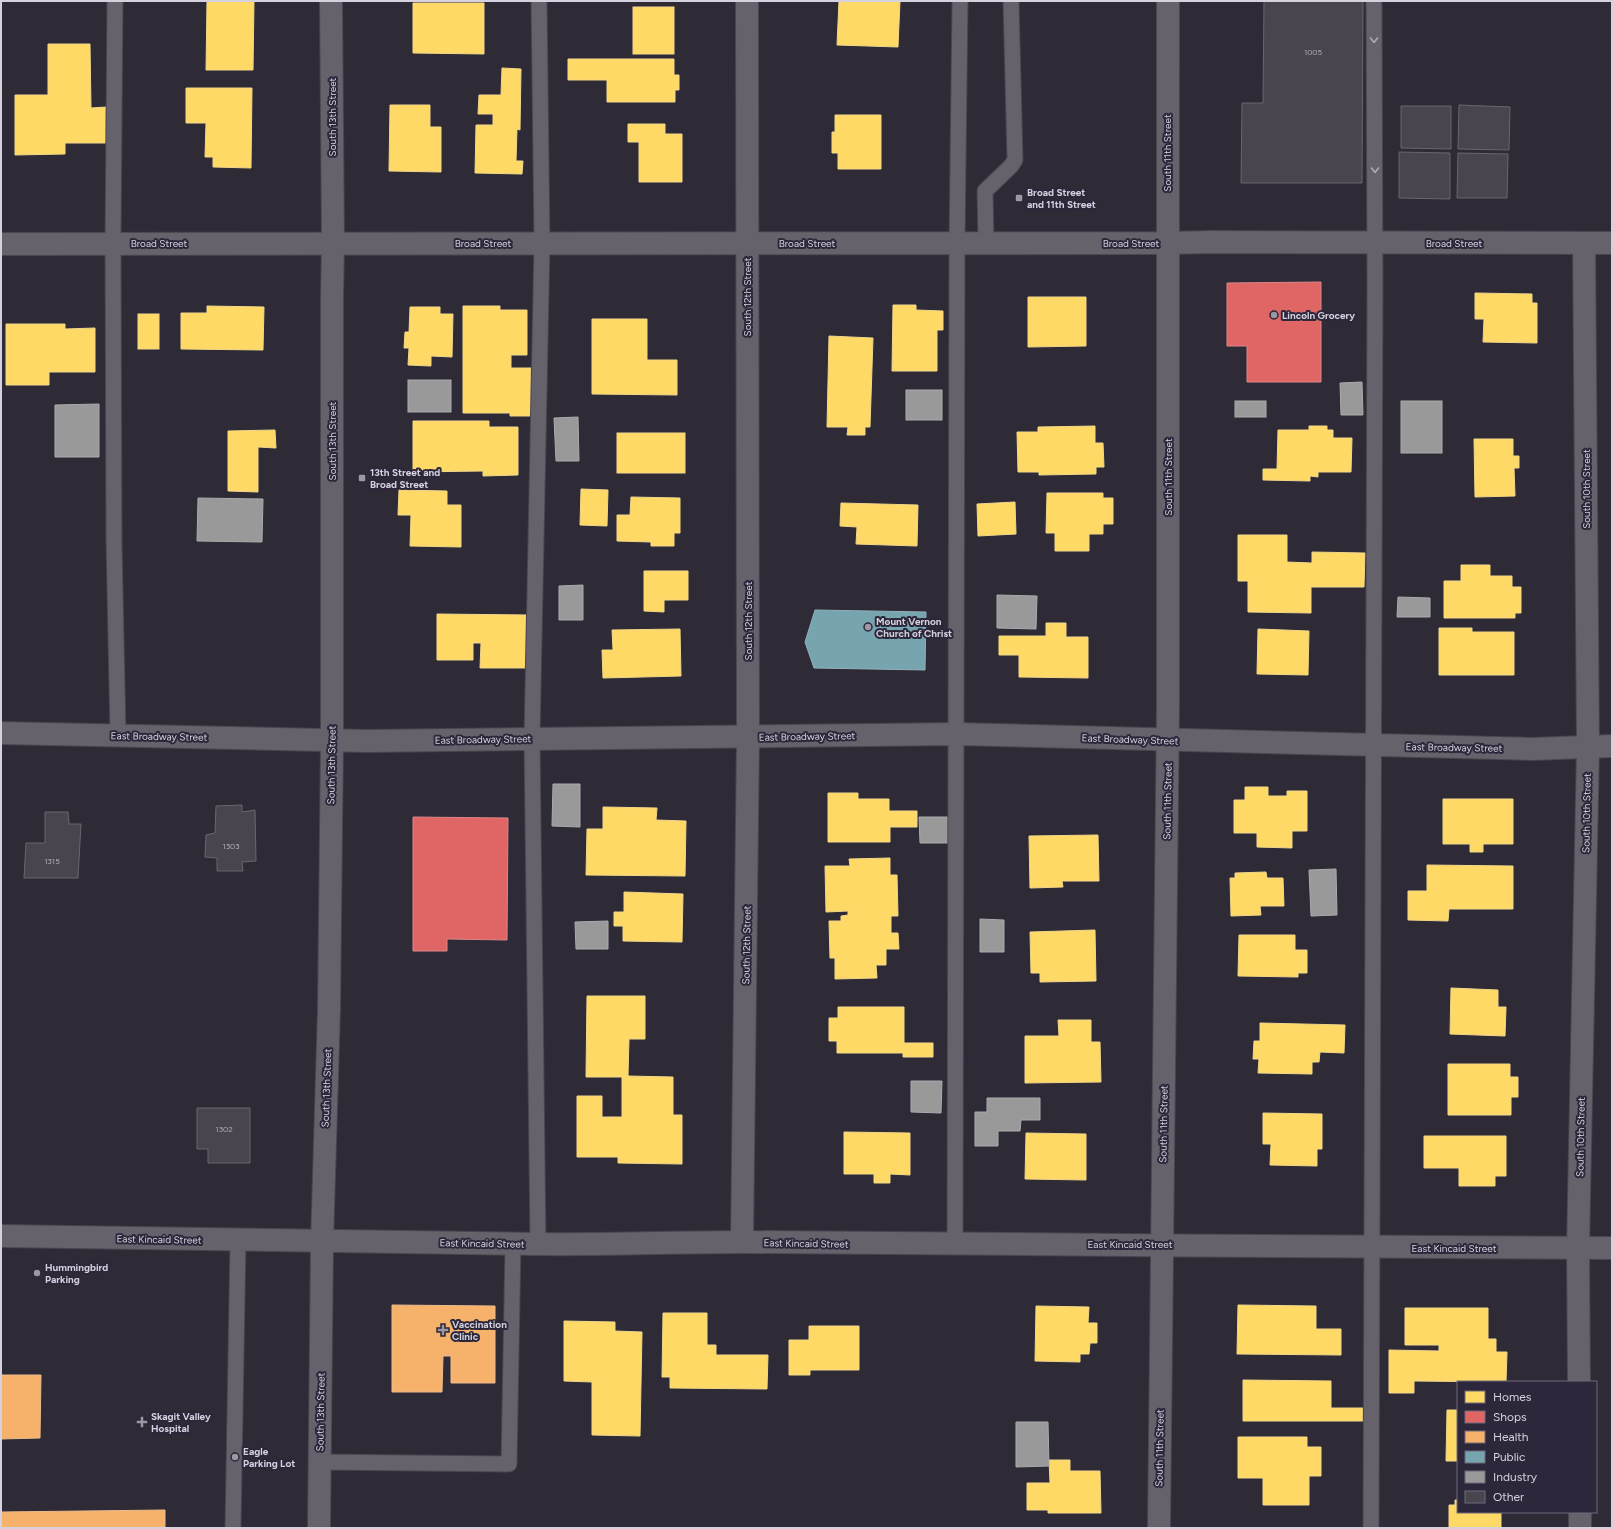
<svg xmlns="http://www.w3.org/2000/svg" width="1613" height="1529" viewBox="0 0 1613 1529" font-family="Figtree,sans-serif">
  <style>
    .homes { fill: #ffd966; stroke: #f2d78a }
    .shops { fill: #e06666; stroke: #dd868a }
    .health { fill: #f6b26b; stroke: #ecbb8e }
    .public { fill: #76a5af; stroke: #92b2bd }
    .industry { fill: #999; stroke: #abaaae }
    .building { fill: #49454e; stroke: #6a666e }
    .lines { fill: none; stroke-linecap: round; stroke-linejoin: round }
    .service-casing { stroke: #49464f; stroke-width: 17 }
    .minor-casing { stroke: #49464f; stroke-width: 24 }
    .tertiary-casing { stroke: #49464f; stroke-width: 24 }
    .service { stroke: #65626c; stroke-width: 15 }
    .minor { stroke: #65626c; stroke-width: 22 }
    .tertiary { stroke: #65626c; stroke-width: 22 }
    .oneway { stroke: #aeaab6 }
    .poi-dot { fill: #9b97a3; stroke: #2c273a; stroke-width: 1.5 }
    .labels { text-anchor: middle; stroke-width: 4; stroke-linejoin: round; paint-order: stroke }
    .number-label { font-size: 8px; fill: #b2aeba }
    .street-label { font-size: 10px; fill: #d5d1de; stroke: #2c273a }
    .poi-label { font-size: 10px; font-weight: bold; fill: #d5d1de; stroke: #2c273a; text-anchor: start }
  </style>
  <rect width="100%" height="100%" fill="#2e2b36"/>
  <!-- homes -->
  <g class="homes">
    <polygon points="207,1 254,1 253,70 206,70"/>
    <polygon points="839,1 900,1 898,47 837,45"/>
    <polygon points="413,3 484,3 484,54 413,53"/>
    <rect x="633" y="7" width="41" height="47"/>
    <polygon points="48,44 90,44 91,108 106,107 106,143 65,143 65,154 15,155 15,95 48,95"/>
    <polygon points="568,59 674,59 674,75 679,75 679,90 675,90 675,102 607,102 607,80 568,80"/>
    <polygon points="502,68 521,69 520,130 517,129 516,161 523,161 522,174 475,173 476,125 493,125 493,114 478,114 479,95 501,95"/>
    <polygon points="186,88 252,88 251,168 213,167 213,157 205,157 206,123 186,123"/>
    <polygon points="390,105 430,105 430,127 441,127 441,172 389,171"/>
    <polygon points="835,115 881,115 881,169 838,169 838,153 832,153 832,132 835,132"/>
    <polygon points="628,124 665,124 665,134 682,134 682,182 639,182 639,142 628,142"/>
    <polygon points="1475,293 1532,294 1532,303 1537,303 1537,343 1483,342 1484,319 1475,319"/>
    <polygon points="1028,297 1086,297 1086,346 1028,347"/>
    <polygon points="893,305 916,305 916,310 943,311 943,330 937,330 937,371 892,371"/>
    <polygon points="207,306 264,307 263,350 181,349 181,313 207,313"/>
    <polygon points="463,306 500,306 500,310 527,310 527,355 511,355 511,368 531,368 531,416 510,416 510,413 463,413"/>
    <polygon points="410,307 440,307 440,314 453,314 452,357 431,356 431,366 408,365 409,348 404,348 405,332 409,332"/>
    <rect x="138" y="314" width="21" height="35"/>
    <polygon points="592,319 647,319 647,360 677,360 677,395 592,394"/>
    <polygon points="6,324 65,324 65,329 95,328 95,372 49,372 49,385 6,385"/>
    <polygon points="829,336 873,338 870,427 865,427 865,435 847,435 848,427 827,427"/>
    <polygon points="413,421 489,421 489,427 518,427 518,475 483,476 483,471 413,472"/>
    <polygon points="1095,426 1095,443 1103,443 1104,467 1096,467 1096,474 1039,475 1039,472 1018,472 1017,432 1038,432 1038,427"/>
    <polygon points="1309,426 1327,426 1327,430 1333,430 1333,438 1352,438 1351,472 1318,472 1318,477 1310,476 1310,481 1263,480 1263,469 1277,469 1278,430 1309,430"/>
    <polygon points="275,430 276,448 258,447 258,492 228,491 228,431"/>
    <rect x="617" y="433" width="68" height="40"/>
    <polygon points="1474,439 1513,439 1513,456 1519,456 1519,468 1514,468 1515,496 1475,497"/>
    <polygon points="581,489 608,490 607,526 580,525"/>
    <polygon points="399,490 447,491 447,505 461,505 461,547 410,546 411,515 398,515"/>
    <polygon points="1047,493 1103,493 1103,498 1113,498 1113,524 1103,524 1103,534 1089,534 1089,551 1055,551 1055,533 1046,533"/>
    <polygon points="631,497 680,498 680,533 674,533 674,546 651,546 651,542 617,541 617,515 630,515"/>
    <polygon points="1015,502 1016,534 978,536 977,504"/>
    <polygon points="841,503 918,505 917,546 856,544 857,527 840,526"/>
    <polygon points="1238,535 1287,535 1287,562 1312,563 1312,552 1365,553 1364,587 1311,587 1311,613 1248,612 1248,581 1238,581"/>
    <polygon points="1461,565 1490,565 1490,576 1512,576 1512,587 1521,587 1521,613 1515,613 1515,618 1444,618 1444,581 1461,581"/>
    <polygon points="644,571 688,571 688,600 664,600 664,612 644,611"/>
    <polygon points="437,614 528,615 527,668 480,668 481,643 473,643 473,660 437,660"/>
    <polygon points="1046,623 1066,623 1066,637 1088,637 1088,678 1019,677 1019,655 999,655 999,636 1046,636"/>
    <polygon points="1439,628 1472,628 1472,632 1514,632 1514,675 1439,675"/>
    <polygon points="680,629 681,676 603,678 602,650 613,650 612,630"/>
    <polygon points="1258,629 1309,631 1308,675 1257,674"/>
    <polygon points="1245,787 1268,787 1268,796 1287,796 1287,791 1307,791 1307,831 1292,831 1292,848 1257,847 1257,833 1234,833 1234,800 1245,800"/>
    <polygon points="828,793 858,793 858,799 889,799 889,811 917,811 917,827 890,827 890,842 828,842"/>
    <polygon points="1443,799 1513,799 1513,844 1483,844 1483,852 1470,852 1470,844 1443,844"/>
    <polygon points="603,807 657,808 656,820 686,821 685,876 586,875 587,829 603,829"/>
    <polygon points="1098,835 1099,881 1062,881 1063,887 1030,888 1029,836"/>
    <polygon points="890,858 890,875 897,875 898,916 891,916 891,933 898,933 899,949 886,949 886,965 876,965 877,978 835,979 835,958 830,958 829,921 841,921 841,916 848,915 848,911 826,912 825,866 850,866 849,859"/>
    <polygon points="1427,865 1513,866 1513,909 1449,909 1448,921 1408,920 1408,891 1427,891"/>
    <polygon points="1266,872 1267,878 1283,878 1284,906 1260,906 1261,915 1231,916 1230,878 1235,878 1235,873"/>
    <polygon points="624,892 683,894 682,942 623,941 623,926 614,926 614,912 624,912"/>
    <polygon points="1095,930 1096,981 1040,982 1040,973 1031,973 1030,932"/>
    <polygon points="1239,935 1295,935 1295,950 1307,950 1307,973 1298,973 1298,977 1238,976"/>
    <polygon points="1451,988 1498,990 1498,1007 1506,1007 1505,1036 1450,1034"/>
    <polygon points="587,996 645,996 645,1039 629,1039 628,1076 673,1077 673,1115 682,1115 682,1164 618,1163 618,1157 577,1157 577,1096 602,1096 602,1117 622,1117 622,1077 586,1077"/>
    <polygon points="838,1007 904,1007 904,1043 933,1043 933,1057 903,1057 903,1053 837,1053 837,1041 829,1041 829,1018 838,1018"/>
    <polygon points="1058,1020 1091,1020 1091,1042 1100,1042 1101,1082 1025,1083 1025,1036 1059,1036"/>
    <polygon points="1260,1023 1345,1025 1344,1053 1320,1052 1319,1062 1312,1062 1312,1074 1258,1073 1259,1059 1253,1059 1254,1041 1260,1041"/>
    <polygon points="1448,1064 1510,1064 1510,1077 1518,1077 1518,1097 1511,1097 1511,1115 1448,1115"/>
    <polygon points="1263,1113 1322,1114 1322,1149 1317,1149 1317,1166 1270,1165 1271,1144 1263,1144"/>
    <polygon points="844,1132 910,1133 910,1175 890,1174 890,1183 874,1183 874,1174 844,1174"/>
    <polygon points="1026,1133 1086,1134 1086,1180 1025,1179"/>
    <polygon points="1424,1136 1506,1136 1506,1176 1495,1176 1495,1186 1459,1186 1459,1168 1424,1168"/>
    <polygon points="1238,1305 1316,1306 1316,1329 1341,1329 1341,1355 1237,1354"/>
    <polygon points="1036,1306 1089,1307 1088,1323 1097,1323 1097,1343 1090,1343 1089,1354 1080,1354 1080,1362 1035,1361"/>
    <polygon points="1405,1308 1488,1308 1488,1339 1496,1339 1496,1352 1507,1352 1506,1382 1414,1381 1414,1393 1389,1393 1389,1350 1439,1351 1439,1345 1405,1345"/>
    <polygon points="663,1313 707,1313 707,1345 716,1345 716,1355 768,1355 767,1389 670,1388 670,1377 662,1377"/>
    <polygon points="564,1321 615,1322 615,1331 642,1332 640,1436 592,1435 592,1382 564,1381"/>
    <polygon points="809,1326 859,1326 859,1370 810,1370 810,1375 789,1375 789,1340 809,1340"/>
    <polygon points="1243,1380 1331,1381 1331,1408 1364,1408 1363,1421 1243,1421"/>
    <polygon points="1447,1410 1458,1410 1458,1461 1446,1461"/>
    <polygon points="1238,1437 1307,1437 1307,1447 1321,1447 1321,1476 1309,1476 1309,1505 1263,1505 1263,1478 1238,1478"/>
    <polygon points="1049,1460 1070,1460 1070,1471 1100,1471 1101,1513 1048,1513 1048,1510 1027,1510 1027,1483 1050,1483"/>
    <polygon points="1455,1500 1458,1500 1458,1512 1501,1512 1501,1528 1449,1528 1449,1505 1455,1505"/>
  </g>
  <!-- shops -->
  <g class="shops">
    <polygon points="1321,282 1321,382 1247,382 1247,346 1227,346 1227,283"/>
    <polygon points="413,817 508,818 507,940 447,939 447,951 413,951"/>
  </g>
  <!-- health -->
  <g class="health">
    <polygon points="392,1305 495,1306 495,1383 451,1383 451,1356 443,1356 442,1392 392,1392"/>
    <polygon points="1,1375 41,1375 40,1438 1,1439"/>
    <polygon points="165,1510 165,1528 1,1528 1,1512"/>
  </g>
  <!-- public -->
  <polygon class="public" points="815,610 926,612 925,670 814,668 805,642"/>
  <!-- industry -->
  <g class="industry">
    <rect x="408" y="380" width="43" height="32"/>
    <polygon points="1362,382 1363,415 1341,415 1340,383"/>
    <rect x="906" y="390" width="36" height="30"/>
    <rect x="1235" y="401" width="31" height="16"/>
    <rect x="1401" y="401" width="41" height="52"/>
    <polygon points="99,404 99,457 55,457 55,405"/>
    <polygon points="578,417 579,461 556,461 554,418"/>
    <polygon points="198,498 263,499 262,542 197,541"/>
    <polygon points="583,585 583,620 559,620 559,586"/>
    <polygon points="997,595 1037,596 1036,629 997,628"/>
    <polygon points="1398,597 1430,598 1430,617 1397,617"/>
    <polygon points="553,784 580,784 580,827 552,826"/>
    <polygon points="919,817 952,817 952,843 920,843"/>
    <polygon points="1336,869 1337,915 1311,916 1309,870"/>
    <polygon points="980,919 1004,920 1004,952 980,952"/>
    <polygon points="608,921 608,949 576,949 575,922"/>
    <polygon points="911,1081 942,1081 941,1113 911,1112"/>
    <polygon points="987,1098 1040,1098 1040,1120 1021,1120 1020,1131 998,1131 998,1146 975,1146 975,1112 987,1112"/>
    <polygon points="1016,1422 1048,1422 1049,1466 1016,1467"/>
  </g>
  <!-- building -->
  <g class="building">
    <polygon points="1264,1 1363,1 1362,183 1241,183 1242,103 1263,103"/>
    <polygon points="1459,105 1510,107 1509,150 1458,149"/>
    <polygon points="1401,106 1451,106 1451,149 1401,148"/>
    <polygon points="1399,152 1450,153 1450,199 1399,198"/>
    <polygon points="1458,153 1508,154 1507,198 1457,198"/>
    <polygon points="242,805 242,812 255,810 256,861 242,862 243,871 217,871 217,858 205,857 206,835 215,833 216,806"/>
    <polygon points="45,812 68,812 69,824 81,824 78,878 24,878 26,843 45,843"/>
    <polygon points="197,1108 250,1108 250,1163 208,1163 208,1149 197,1149"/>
  </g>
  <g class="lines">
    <!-- service casing -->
    <g class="service-casing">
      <g id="service">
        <polyline points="115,1 113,243 114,542 118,735"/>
        <polyline points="986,243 985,191 1011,166 1015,160 1011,1"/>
        <polyline points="538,1244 532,738 542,243 539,1"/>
        <polyline points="955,1244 957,243 960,1"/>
        <polyline points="320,1462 509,1464 513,1244"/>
        <polyline points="233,1528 238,1240"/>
        <polyline points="1371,1528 1375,282 1374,1"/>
      </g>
    </g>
    <!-- minor casing -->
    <g class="minor-casing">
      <g id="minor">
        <polyline points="1,733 367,741 957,734 1532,749 1612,746"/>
        <path d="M1,1236C179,1239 357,1242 535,1244C605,1245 676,1242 746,1242C1035,1243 1323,1248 1612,1248"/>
        <polyline points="742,1242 748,737 747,1"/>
        <polyline points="1579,1382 1578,1248 1588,747 1584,243"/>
        <polyline points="1580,1512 1580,1528"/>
        <polyline points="319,1528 322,1242 329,1009 332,740 332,298 333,243 331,1"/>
        <polyline points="1159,1528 1168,705 1168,1"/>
      </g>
    </g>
    <!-- tertiary casing -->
    <g class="tertiary-casing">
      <polyline id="tertiary" points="1,244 1168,243 1210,242 1612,243"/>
    </g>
    <!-- service -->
    <use href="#service" class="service"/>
    <!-- minor -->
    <use href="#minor" class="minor"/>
    <!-- tertiary -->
    <use href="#tertiary" class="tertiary"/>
  </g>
  <!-- one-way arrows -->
  <defs><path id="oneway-chevron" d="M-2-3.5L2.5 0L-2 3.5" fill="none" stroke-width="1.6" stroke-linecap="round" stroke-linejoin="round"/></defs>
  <g class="oneway">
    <use href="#oneway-chevron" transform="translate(1374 40) rotate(90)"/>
    <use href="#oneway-chevron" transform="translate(1375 170) rotate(90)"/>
  </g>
  <!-- markers -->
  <g class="poi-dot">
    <rect x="1015" y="194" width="8" height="8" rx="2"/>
    <circle cx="1274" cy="315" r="4"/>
    <rect x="358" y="474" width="8" height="8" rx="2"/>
    <circle cx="868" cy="627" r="4"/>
    <circle cx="37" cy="1273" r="4"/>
    <path d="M441 1324h4v4h4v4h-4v4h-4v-4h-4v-4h4z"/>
    <path d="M140 1416h4v4h4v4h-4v4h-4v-4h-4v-4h4z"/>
    <circle cx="235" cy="1457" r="4"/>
  </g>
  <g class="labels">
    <!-- number labels -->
    <g class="number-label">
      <text x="1313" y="55">1005</text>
      <text x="231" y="849">1303</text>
      <text x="52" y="864">1315</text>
      <text x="224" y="1132">1302</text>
    </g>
    <!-- street labels -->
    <g class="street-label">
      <text transform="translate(332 117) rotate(-90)" y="4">South 13th Street</text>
      <text transform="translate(1167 153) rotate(-90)" y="4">South 11th Street</text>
      <text x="159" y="247">Broad Street</text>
      <text x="483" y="247">Broad Street</text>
      <text x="807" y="247">Broad Street</text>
      <text x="1131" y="247">Broad Street</text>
      <text x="1454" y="247">Broad Street</text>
      <text transform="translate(747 297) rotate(-90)" y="4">South 12th Street</text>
      <text transform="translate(332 441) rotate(-90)" y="4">South 13th Street</text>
      <text transform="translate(1168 477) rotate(-90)" y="4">South 11th Street</text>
      <text transform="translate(1586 489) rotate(-90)" y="4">South 10th Street</text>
      <text transform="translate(748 621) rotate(-90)" y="4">South 12th Street</text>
      <text transform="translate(159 736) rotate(1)" y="4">East Broadway Street</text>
      <text transform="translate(807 736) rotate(-1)" y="4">East Broadway Street</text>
      <text transform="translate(483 739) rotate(-1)" y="4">East Broadway Street</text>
      <text transform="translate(1130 739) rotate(2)" y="4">East Broadway Street</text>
      <text transform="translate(1454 747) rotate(1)" y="4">East Broadway Street</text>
      <text transform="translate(331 765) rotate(-89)" y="4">South 13th Street</text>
      <text transform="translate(1167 801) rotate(-89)" y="4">South 11th Street</text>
      <text transform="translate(1586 813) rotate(-89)" y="4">South 10th Street</text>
      <text transform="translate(746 945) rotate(-89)" y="4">South 12th Street</text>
      <text transform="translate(326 1088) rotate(-88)" y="4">South 13th Street</text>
      <text transform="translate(1163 1124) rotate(-89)" y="4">South 11th Street</text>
      <text transform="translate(1580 1137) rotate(-89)" y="4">South 10th Street</text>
      <text transform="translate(159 1239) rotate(1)" y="4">East Kincaid Street</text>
      <text transform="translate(482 1243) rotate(1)" y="4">East Kincaid Street</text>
      <text transform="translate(806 1243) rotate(1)" y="4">East Kincaid Street</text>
      <text x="1130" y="1248">East Kincaid Street</text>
      <text x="1454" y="1252">East Kincaid Street</text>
      <text transform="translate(320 1412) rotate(-89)" y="4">South 13th Street</text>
      <text transform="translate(1159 1448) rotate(-89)" y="4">South 11th Street</text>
    </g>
    <!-- poi labels -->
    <g class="poi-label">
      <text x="1027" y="196">Broad Street<tspan x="1027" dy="12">and 11th Street</tspan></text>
      <text x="1282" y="319">Lincoln Grocery</text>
      <text x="370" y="476">13th Street and<tspan x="370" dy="12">Broad Street</tspan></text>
      <text x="876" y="625">Mount Vernon<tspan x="876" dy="12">Church of Christ</tspan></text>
      <text x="45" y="1271">Hummingbird<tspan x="45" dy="12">Parking</tspan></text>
      <text x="452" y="1328">Vaccination<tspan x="452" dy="12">Clinic</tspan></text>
      <text x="151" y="1420">Skagit Valley<tspan x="151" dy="12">Hospital</tspan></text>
      <text x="243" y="1455">Eagle<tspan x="243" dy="12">Parking Lot</tspan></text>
    </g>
  </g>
  <!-- border -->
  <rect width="1613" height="1529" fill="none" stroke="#d5d1de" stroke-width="4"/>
  <!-- legend -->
  <rect x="1457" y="1381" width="140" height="132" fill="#2c273a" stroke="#706b7c"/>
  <rect x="1465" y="1391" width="20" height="12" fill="#ffd966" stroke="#706b7c"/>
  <text x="1493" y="1401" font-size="12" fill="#d5d1de">Homes</text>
  <rect x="1465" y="1411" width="20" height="12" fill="#e06666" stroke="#706b7c"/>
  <text x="1493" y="1421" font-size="12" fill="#d5d1de">Shops</text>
  <rect x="1465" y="1431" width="20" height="12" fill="#f6b26b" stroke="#706b7c"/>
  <text x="1493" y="1441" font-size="12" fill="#d5d1de">Health</text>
  <rect x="1465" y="1451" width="20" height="12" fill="#76a5af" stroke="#706b7c"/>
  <text x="1493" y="1461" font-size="12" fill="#d5d1de">Public</text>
  <rect x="1465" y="1471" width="20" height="12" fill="#999999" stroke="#706b7c"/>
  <text x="1493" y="1481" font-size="12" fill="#d5d1de">Industry</text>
  <rect x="1465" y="1491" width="20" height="12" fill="#49454e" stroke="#706b7c"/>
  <text x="1493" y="1501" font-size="12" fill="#d5d1de">Other</text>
</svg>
